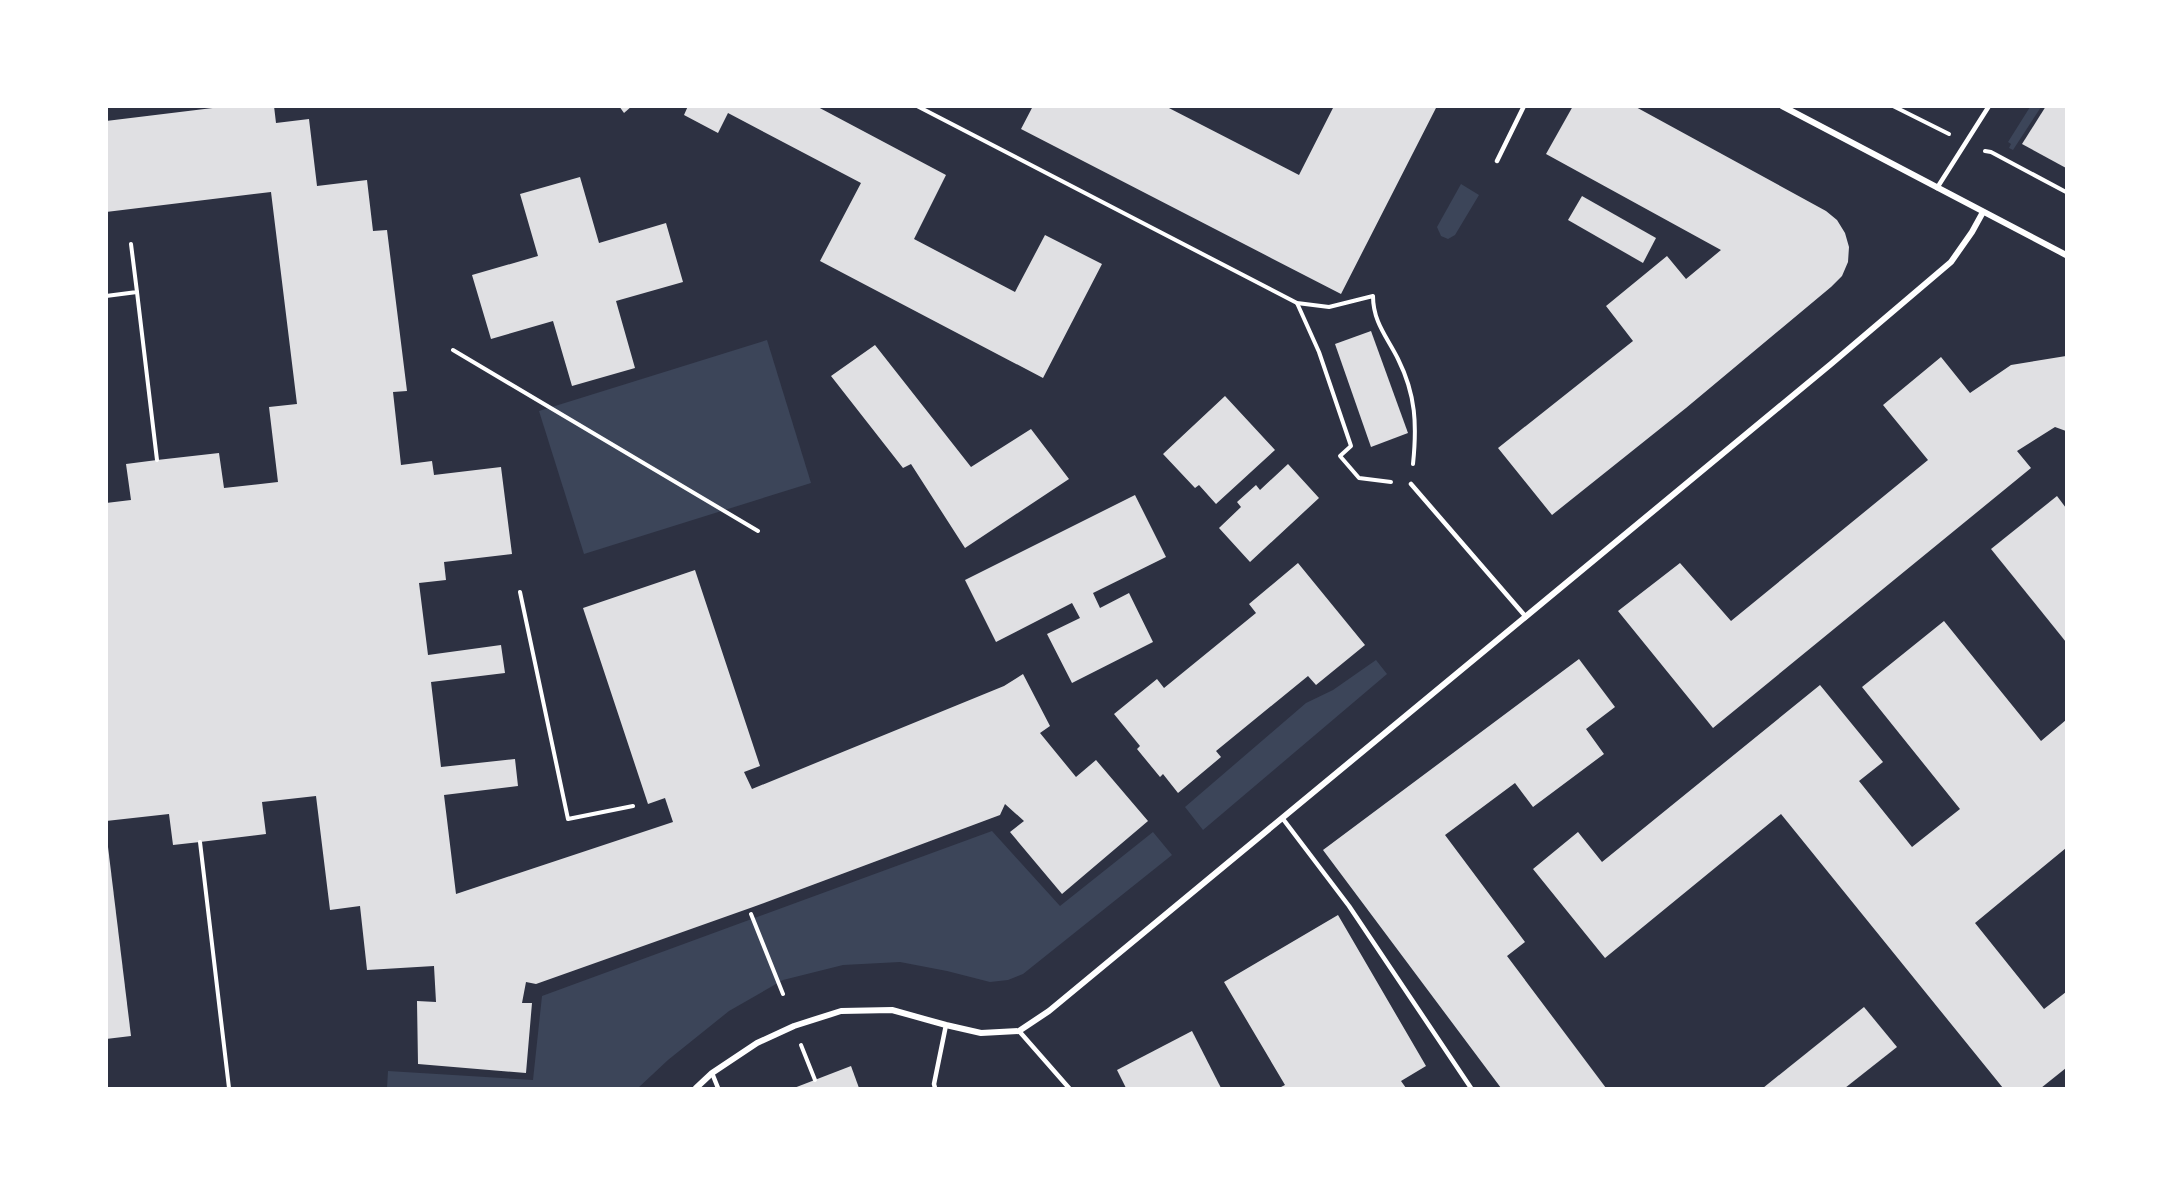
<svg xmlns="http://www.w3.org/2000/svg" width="2173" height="1195" viewBox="0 0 2173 1195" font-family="'Golos Text',sans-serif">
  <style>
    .green { fill: #3c4559 }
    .building { fill: #e0e0e3 }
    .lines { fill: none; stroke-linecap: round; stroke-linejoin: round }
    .path { stroke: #fff; stroke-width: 4 }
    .service { stroke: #fff; stroke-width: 4.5 }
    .minor { stroke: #fff; stroke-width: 6 }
  </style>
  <rect width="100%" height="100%" fill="#2d3142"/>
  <!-- green -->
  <g class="green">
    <polygon points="2030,107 2041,107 2013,150 2009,148 2011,144 2008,142"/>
    <polygon points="1461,184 1479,195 1455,235 1448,239 1441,236 1437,227"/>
    <polygon points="767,340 811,483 584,554 539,411"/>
    <polygon points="1376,660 1387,674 1203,830 1185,807 1306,703 1333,690"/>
    <polygon points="992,831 1060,906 1153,832 1172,855 1023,974 1008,980 990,982 947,971 900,962 843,965 783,980 729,1011 668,1060 638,1088 387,1088 388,1071 533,1080 542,996"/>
  </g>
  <!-- building -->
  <g class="building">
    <polygon points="229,106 274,106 276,123 309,119 317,186 367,180 373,231 387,230 407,391 393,392 401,465 432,461 434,475 501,467 512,554 444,562 446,580 419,583 428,655 501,645 505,673 431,682 441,767 515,759 518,786 444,795 456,894 673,822 665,798 648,804 583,608 695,570 760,766 744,772 752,789 1004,686 1023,674 1050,726 1040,733 1076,777 1096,760 1148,821 1062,894 1010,832 1024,821 1005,804 1000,815 753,907 536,984 526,982 522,1003 532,1003 526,1073 418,1064 417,1001 436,1002 434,966 367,970 360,906 330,910 316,796 262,802 266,834 200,842 173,845 169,814 106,821 106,503 131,500 126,464 157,460 219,453 224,488 278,482 269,407 297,404 271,192 106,212 106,121"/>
    <polygon points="619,106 632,106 624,113"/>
    <polygon points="688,106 816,106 946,175 914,239 1015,292 1045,235 1102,264 1043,378 820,261 861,183 728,113 718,133 684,115"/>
    <polygon points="1033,106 1165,106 1299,175 1334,106 1437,106 1341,294 1021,129"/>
    <polygon points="1573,106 1634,106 1826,211 1837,220 1845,233 1849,247 1848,262 1842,276 1831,287 1686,408 1552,515 1498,448 1633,341 1606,306 1667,256 1686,279 1721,250 1546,154"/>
    <polygon points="2046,106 2066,106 2066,168 2022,144"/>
    <polygon points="580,177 599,243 666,223 683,282 616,301 635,368 572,386 553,321 491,339 472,275 538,256 520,194"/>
    <polygon points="1582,196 1656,238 1643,263 1568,220"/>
    <polygon points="1371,331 1408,433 1371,447 1335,344"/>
    <polygon points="875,345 971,467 1031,429 1069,479 965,548 911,464 903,468 831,376"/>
    <polygon points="2066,356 2066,431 2055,427 2017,451 2031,468 1713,728 1618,611 1680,563 1731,621 1928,460 1883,405 1941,357 1970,393 2011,365"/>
    <polygon points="1225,396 1275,450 1216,504 1199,485 1195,488 1163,454"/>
    <polygon points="1288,464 1319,498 1250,562 1219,528 1241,507 1237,502 1256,485 1260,490"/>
    <polygon points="1135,495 1166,557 1093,593 1100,608 1129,593 1153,642 1072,683 1047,634 1080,618 1072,603 996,642 965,580"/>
    <polygon points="2057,496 2066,508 2066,642 1991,549"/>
    <polygon points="1298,563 1365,645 1316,685 1308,676 1216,751 1221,757 1178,793 1163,774 1160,777 1137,749 1140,746 1114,714 1157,679 1164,688 1256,613 1249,604"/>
    <polygon points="1944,621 2041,741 2066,720 2066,848 1975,923 2044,1009 2066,992 2066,1068 2041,1088 2003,1088 1781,814 1605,958 1533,869 1578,832 1602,862 1820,685 1883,762 1859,781 1912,847 1960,809 1862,687"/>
    <polygon points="1579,659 1615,707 1586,729 1604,754 1533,807 1515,783 1445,835 1525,942 1507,956 1606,1088 1501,1088 1323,850"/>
    <polygon points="108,847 131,1036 106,1039 106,848"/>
    <polygon points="1338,915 1426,1066 1401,1081 1406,1088 1279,1088 1285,1085 1224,982"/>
    <polygon points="1864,1007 1897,1047 1845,1088 1763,1088"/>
    <polygon points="1192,1031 1221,1088 1126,1088 1117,1070"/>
    <polygon points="851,1066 859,1088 794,1088"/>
  </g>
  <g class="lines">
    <!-- path -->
    <g class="path">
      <path d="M917,106L1297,303L1329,307L1373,296C1373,322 1387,337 1398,359C1416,395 1417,425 1413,464"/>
      <polyline points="1893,106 1949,134"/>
      <polyline points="1985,151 1991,152 2066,192"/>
      <polyline points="137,292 157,460"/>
      <polyline points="106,296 137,292 131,244"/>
      <polyline points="1297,303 1319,352 1351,446 1340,456 1359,478 1391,482"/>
      <polyline points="453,350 758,531"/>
      <polyline points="520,592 568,819 633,806"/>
      <polyline points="200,842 229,1088"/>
      <polyline points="751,914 783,994"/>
      <polyline points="801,1045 815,1080"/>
    </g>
    <!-- service -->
    <g class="service">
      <polyline points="1497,161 1524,106"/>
      <polyline points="1937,188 1989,106"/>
      <polyline points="1411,484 1526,617"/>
      <polyline points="1283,819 1349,906 1471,1088"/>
      <polyline points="1019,1031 1069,1088"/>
      <polyline points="712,1073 718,1088"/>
      <polyline points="935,1088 934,1084 946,1025"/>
    </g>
    <!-- minor -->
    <g class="minor">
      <polyline points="1782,106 2066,255"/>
      <polyline points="696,1088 712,1073 757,1043 794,1026 841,1011 892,1010 946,1025 981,1033 1019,1031 1049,1011 1831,364 1951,262 1972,232 1983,212"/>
    </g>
  </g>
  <!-- border -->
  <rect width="2173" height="1195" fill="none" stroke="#ffffff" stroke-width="216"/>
</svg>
